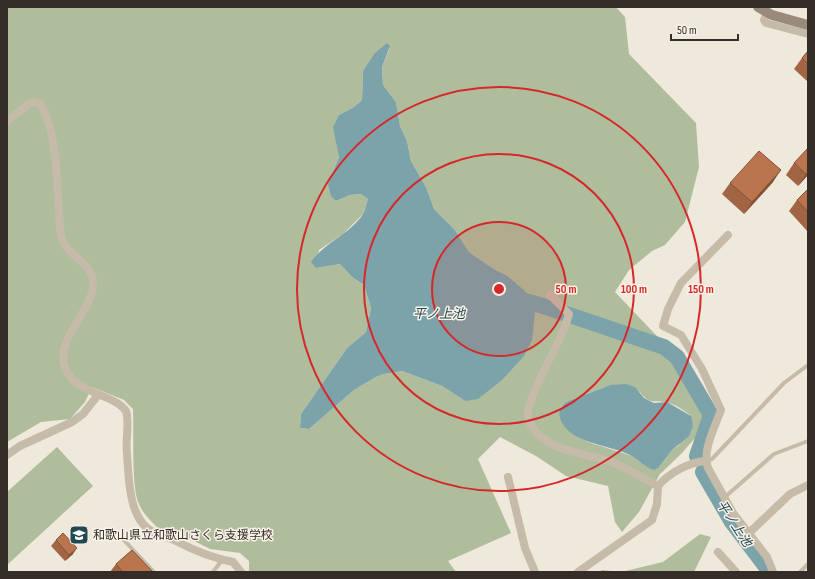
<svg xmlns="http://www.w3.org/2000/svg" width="815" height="579" viewBox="0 0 815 579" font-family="'Sofia Sans Condensed','Noto Sans JP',sans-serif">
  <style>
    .green { fill: #afbd9d; fill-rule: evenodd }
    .water { fill: #7da3aa }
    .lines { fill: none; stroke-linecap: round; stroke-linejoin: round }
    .river { stroke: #7da3aa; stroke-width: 16 }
    .service { stroke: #c6baa9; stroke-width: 4 }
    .minor { stroke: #c6baa9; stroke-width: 8 }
    .secondary { stroke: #9a8a7b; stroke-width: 10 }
    .wall { fill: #a16543 }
    .shaded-wall { fill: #835237 }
    .building { fill: #bb754e; stroke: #835237 }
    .ring { fill: none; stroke: #d62828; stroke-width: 2 }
    .labels { text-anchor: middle; stroke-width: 3; stroke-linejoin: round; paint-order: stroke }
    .poi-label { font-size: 12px; fill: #342d28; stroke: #f8f2e8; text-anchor: start }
    .water-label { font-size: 13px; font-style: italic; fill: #214952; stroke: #f8f2e8 }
    .centre { fill: #d62828; stroke: #f8f2e8; stroke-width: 2 }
    .ring-label { font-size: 12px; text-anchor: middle; font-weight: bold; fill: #d62828; stroke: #f8f2e8; stroke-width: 3; stroke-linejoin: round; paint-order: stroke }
  </style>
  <rect width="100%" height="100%" fill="#efe9dc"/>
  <!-- green -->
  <g class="green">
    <path d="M7,7H616L625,17L629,54L696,123L699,167L685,222L665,245L652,251L629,270L615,292L695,376L710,421L681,454L660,474L639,512L622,532L615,522L608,486L566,476L536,456L500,437L478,459L511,533L448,561L456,572H249V561L240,553L210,549L175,531L160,530C152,522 143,514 139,504C131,487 134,431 133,409L124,400L92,387L85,402L70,419L41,422L7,442ZM390,47L382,67L383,85L396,102L400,126L407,141L411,161L426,187L434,209L455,230L469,252L494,269L506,275L530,302L535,312L465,401L442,386L402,371L384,374L376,377L354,390L309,429L300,428L301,414L347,348L366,332L371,308L364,285L352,277L340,264L316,268L319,250L343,234L363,214L368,199L361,194L350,195L336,201L328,184L339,157L337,144L339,115L354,107L362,100L363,71ZM610,385L640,392C649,406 657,399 669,403C677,405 685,411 691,416L679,445L672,450L659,467L629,455L588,442L574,434L561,407L566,402Z"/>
    <polygon points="57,447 93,486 7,565 7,492"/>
    <polygon points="700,534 711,537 694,572 599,572 602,570 621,572 663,562"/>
  </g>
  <!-- water -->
  <g class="water">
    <path d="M387,43L390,46L382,67L383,85L396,102L400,126L407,141L411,161L426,187L434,209L455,230L469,252L494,269L506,275L525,291L535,312L532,340L524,356L502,380L478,399L465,401L442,386L402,371L384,374L376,377L354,390L309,429L300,428L301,414L347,348L366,332L371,308L364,285L352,277L340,264L316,268L311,262C325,242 349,235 363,214C365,210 366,204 368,199L361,194L350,195L336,201L331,196L328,184L339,157L333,127L339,115L354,107L362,100L363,71L375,53Z"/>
    <path d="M626,384L635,387L644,398L654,403L667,402L691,416L693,426L689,436L672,450L659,467L654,470C645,467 638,459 630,455C610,445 567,443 560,418C558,410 561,407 566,402L610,385Z"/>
  </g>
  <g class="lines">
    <!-- river -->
    <g class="river">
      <polyline points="509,297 540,305 664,347 677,357 711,415 697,456"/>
      <polyline points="703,472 732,522 767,568 768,572"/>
    </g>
    <!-- service -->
    <g class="service">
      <polyline points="706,461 712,459 784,383 808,365"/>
      <polyline points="725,497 774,454 808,441"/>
      <polyline points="119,535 154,572"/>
      <polyline points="213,572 222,560"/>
      <polyline points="800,572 808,564"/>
    </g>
    <!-- minor -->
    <g class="minor">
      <polyline points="767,13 764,20 766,23 808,34"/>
      <path d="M7,121L30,103L34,102L40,104C60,133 56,199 61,235C64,255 91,261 93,281C96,309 54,337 65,368C75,394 113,393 126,411C130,424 125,440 127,454C129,478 128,519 153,532C160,536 169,537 176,541C195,551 212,558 233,562L241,572"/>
      <path d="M728,235L681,283L668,309L663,326L681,335L702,369L721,410C715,427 702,450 708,468L733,513L767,557L773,572"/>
      <path d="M550,295L569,314C560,347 538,374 529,407C526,416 530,425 536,432C557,454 587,453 614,463C630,469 643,479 658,486"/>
      <polyline points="7,455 20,446 72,422 83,414 98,395"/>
      <polyline points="508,477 525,548 535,572"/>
      <polyline points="748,534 790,494 808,485"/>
      <polyline points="718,552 736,572"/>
      <path d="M578,572L652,520L657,504L658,486C669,473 689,462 706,461"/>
    </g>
    <!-- secondary -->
    <polyline class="secondary" points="758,7 772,15 808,25"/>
  </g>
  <!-- wall -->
  <g class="wall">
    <polygon points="808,51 808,82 794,69 802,58"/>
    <polygon points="794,163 808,175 798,186 786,175"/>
    <polygon points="773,182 744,214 722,194 730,183"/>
    <polygon points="808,189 808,232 789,211 797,200"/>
    <polygon points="56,540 73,554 65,561 51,546"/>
    <polygon points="116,564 153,572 110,572"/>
  </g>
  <!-- shaded-wall -->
  <g class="shaded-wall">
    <polygon points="781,170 773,182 744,214 752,202"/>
    <polygon points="808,172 808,175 798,186 806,174"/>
    <polygon points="77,548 73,554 65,561 69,555"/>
  </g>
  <!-- building -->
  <g class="building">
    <polygon points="808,51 808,64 802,58"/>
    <polygon points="808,148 808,172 806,174 794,163"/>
    <polygon points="759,151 781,170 752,202 730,183"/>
    <polygon points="808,189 808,212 797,200"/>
    <polygon points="63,533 77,548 69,555 56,540"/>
    <polygon points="132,550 153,572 123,572 116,564"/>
  </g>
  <!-- distance rings -->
  <circle cx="499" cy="289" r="67" fill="#d62828" fill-opacity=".12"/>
  <g class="ring">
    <circle cx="499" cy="289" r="67"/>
    <circle cx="499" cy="289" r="135"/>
    <circle cx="499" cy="289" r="202"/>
  </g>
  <!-- icons -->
  <defs>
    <g id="school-square" transform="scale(1)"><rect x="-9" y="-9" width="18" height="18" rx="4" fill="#214952" stroke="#f8f2e8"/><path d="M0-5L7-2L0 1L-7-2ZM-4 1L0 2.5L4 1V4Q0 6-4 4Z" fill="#fff"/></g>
  </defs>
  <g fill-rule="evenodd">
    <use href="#school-square" x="79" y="535"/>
  </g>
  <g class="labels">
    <!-- poi labels -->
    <g class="poi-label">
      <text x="93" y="539">和歌山県立和歌山さくら支援学校</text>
    </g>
    <!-- water labels -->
    <g class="water-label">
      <text x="439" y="318">平ノ上池</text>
      <text transform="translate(735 523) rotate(57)" y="5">平ノ上池</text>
    </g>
  </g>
  <circle cx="499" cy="289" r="6" class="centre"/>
  <g class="ring-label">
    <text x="566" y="293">50 m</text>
    <text x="634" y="293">100 m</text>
    <text x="701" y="293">150 m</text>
  </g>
  <!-- border -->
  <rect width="815" height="579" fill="none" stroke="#342d28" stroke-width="16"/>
  <!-- scale -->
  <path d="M671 34v6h67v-6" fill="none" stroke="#342d28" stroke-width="2"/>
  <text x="677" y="34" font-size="12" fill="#342d28" stroke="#f8f2e8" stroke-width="3" paint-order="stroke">50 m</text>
</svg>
